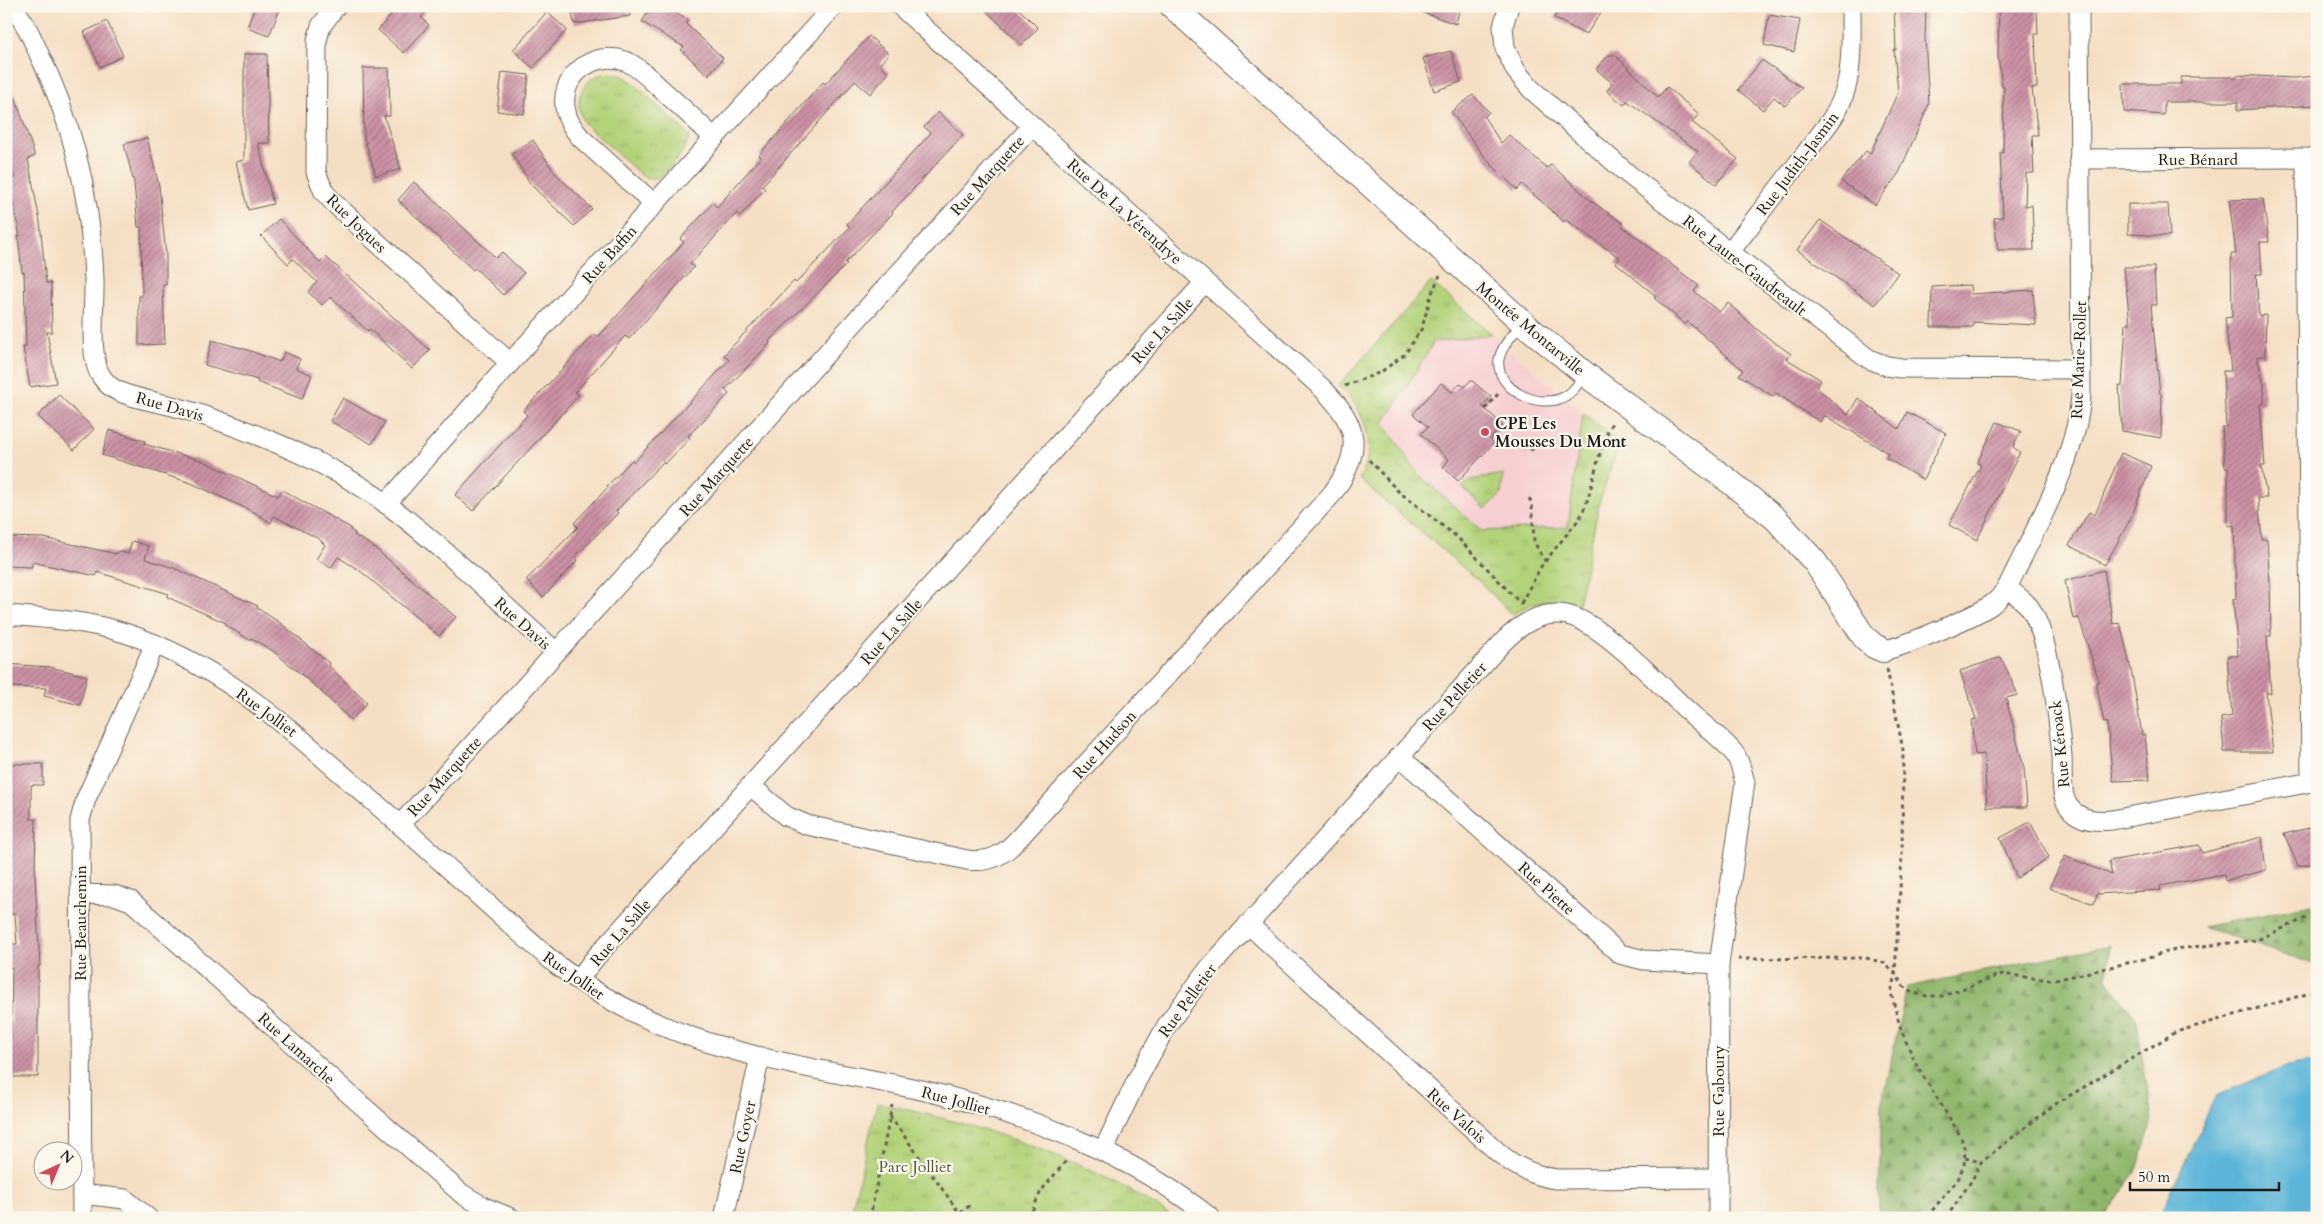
<svg xmlns="http://www.w3.org/2000/svg" width="2323" height="1224" viewBox="0 0 2323 1224" font-family="Cardo,serif">
  <style>
    .built { fill: #f7cfd1 }
    .grass { fill: url(#grass-tufts); stroke: #68784b }
    .forest { fill: url(#forest-firs); stroke: #556843 }
    .water { fill: #5bb5d8; stroke: #3c687a }
    .building { fill: url(#building-hatch) }
    .lines { fill: none; stroke-linecap: round; stroke-linejoin: round }
    .service-casing { stroke: #686057; stroke-width: 11 }
    .minor-casing { stroke: #686057; stroke-width: 21 }
    .tertiary-casing { stroke: #686057; stroke-width: 26 }
    .path { stroke: #686057; stroke-width: 3; stroke-dasharray: 4 4; stroke-linecap: butt }
    .service { stroke: #fff; stroke-width: 9 }
    .minor { stroke: #fff; stroke-width: 19 }
    .tertiary { stroke: #fff; stroke-width: 24 }
    .poi-dot { fill: #d1495b; stroke: #fbf7ec; stroke-width: 2 }
    .labels { text-anchor: middle; stroke-width: 4.5; stroke-linejoin: round; paint-order: stroke }
    .street-label { font-size: 16px; fill: #1c1c1c; stroke: #fbf7ec }
    .poi-label { font-size: 16px; font-weight: bold; fill: #1c1c1c; stroke: #fbf7ec; text-anchor: start }
    .park-label { font-size: 16px; fill: #515c3d; stroke: #fbf7ec }
  </style>
  <defs>
    <pattern id="grass-tufts" width="24" height="20" patternUnits="userSpaceOnUse" patternTransform="scale(1.25)"><rect width="24" height="20" fill="#b3d37a"/><path d="M3 7l-1-3M5 7V3M7 7l1-3M15 17l-1-3M17 17v-4M19 17l1-3" fill="none" stroke="#99b569"/></pattern>
    <pattern id="forest-firs" width="22" height="20" patternUnits="userSpaceOnUse" patternTransform="scale(1.25)"><rect width="22" height="20" fill="#8eb56a"/><path d="M5 1l3.5 6h-7zM16 11l3.5 6h-7z" fill="#739256"/></pattern>
    <pattern id="building-hatch" width="6" height="6" patternUnits="userSpaceOnUse" patternTransform="scale(1.25)"><rect width="6" height="6" fill="#cc92a5"/><path d="M-1 1l2-2M0 6l6-6M5 7l2-2" fill="none" stroke="#a57686"/></pattern>
  </defs>
  <rect width="100%" height="100%" fill="#fbf7ec"/>
  <filter id="ink" filterUnits="userSpaceOnUse"><feTurbulence type="fractalNoise" baseFrequency=".02" numOctaves="2"/><feDisplacementMap in="SourceGraphic" scale="10" xChannelSelector="R" yChannelSelector="G"/><feConvolveMatrix kernelMatrix="1 2 1 2 8 2 1 2 1" color-interpolation-filters="sRGB"/></filter>
  <filter id="wash" filterUnits="userSpaceOnUse"><feTurbulence type="fractalNoise" baseFrequency=".0096" numOctaves="4" result="noise"/><feDisplacementMap in="SourceGraphic" scale="20" xChannelSelector="R" yChannelSelector="G"/><feGaussianBlur stdDeviation="1.12" result="paint"/><feColorMatrix in="noise" values="0 0 0 0 0 0 0 0 0 0 0 0 0 0 0 0 0 1.4 0 .05"/><feComposite in="paint" operator="in"/></filter>
  <g filter="url(#wash)">
    <rect width="100%" height="100%" fill="#f5dfc4"/>
    <!-- built -->
    <polygon class="built" points="1492,334 1583,413 1568,527 1482,531 1418,474 1384,423 1434,342"/>
    <!-- grass -->
    <g class="grass">
      <path d="M609,73L620,74L632,82L689,135C690,146 667,174 656,178C650,180 645,178 641,175L585,124C571,101 582,76 609,73Z"/>
      <path d="M1431,282L1492,334L1434,342L1384,423L1418,474L1482,531L1568,527L1583,413L1619,443L1599,504L1578,605C1555,597 1532,600 1512,615L1480,582L1359,479C1379,448 1365,407 1338,386Z"/>
      <polygon points="1503,474 1501,495 1485,509 1463,488 1470,480"/>
      <path d="M877,1103C977,1124 1089,1158 1174,1218H850Z"/>
    </g>
    <!-- forest -->
    <g class="forest">
      <polygon points="2317,904 2317,965 2202,927"/>
      <polygon points="2110,945 2107,979 2137,1020 2152,1121 2138,1167 2104,1218 1878,1218 1882,1101 1907,987"/>
    </g>
    <!-- water -->
    <polygon class="water" points="2317,1060 2317,1218 2159,1218 2216,1095 2288,1066"/>
    <g id="blocks">
      <!-- building -->
      <g class="building">
        <polygon points="255,6 281,6 269,36 247,28"/>
        <polygon points="399,6 431,6 421,17 429,25 404,53 378,30"/>
        <polygon points="571,6 629,6 630,16 574,24"/>
        <polygon points="651,6 663,6 688,20 686,24 723,58 708,75 681,50 684,47 642,22"/>
        <polygon points="981,6 1016,6 1038,28 1022,45"/>
        <polygon points="1414,6 1460,6 1456,24 1413,9"/>
        <polygon points="1560,6 1605,6 1586,35 1554,18"/>
        <polygon points="1894,6 1926,6 1925,38 1929,104 1899,173 1875,205 1841,181 1866,151 1870,154 1898,92 1894,50 1896,50"/>
        <polygon points="1999,6 2037,6 2038,34 2035,34 2037,88 2032,88 2038,135 2032,135 2034,173 2026,173 2025,206 2032,205 2034,250 1998,250 1994,218 2003,217 2000,153 2003,153 2004,86 2002,86 1998,57"/>
        <polygon points="547,12 567,30 533,68 513,50"/>
        <polygon points="1769,15 1800,20 1794,52 1764,45"/>
        <polygon points="107,21 123,56 100,67 84,32"/>
        <polygon points="869,36 889,54 880,64 889,73 870,94 855,81 762,186 765,189 740,216 737,213 690,264 694,267 629,339 625,336 575,392 579,395 473,511 455,495 527,415 523,411 595,334 598,337 684,242 680,239 713,203 717,207 761,157 759,155 823,82 825,84"/>
        <polygon points="1451,51 1461,82 1434,91 1423,58"/>
        <polygon points="244,54 267,54 269,143 258,143 273,204 248,210 236,162 244,160"/>
        <polygon points="1609,55 1615,55 1658,97 1667,87 1699,114 1692,122 1738,159 1716,184 1689,162 1698,151 1627,101 1624,105 1607,91 1612,83 1596,69"/>
        <polygon points="1762,60 1802,88 1785,106 1774,97 1763,110 1738,90"/>
        <polygon points="363,68 389,68 390,116 384,116 401,169 376,176 364,137"/>
        <polygon points="502,72 529,75 524,114 497,111"/>
        <polygon points="2237,75 2294,78 2317,76 2317,105 2238,110 2238,102 2164,102 2164,115 2124,112 2123,84 2181,84 2181,77 2237,77"/>
        <polygon points="9,79 35,156 28,159 40,222 46,283 51,283 52,332 47,332 56,383 30,387 23,347 26,347 24,272 22,272 18,236 20,236 8,180 15,179 6,153 6,80"/>
        <polygon points="1473,95 1489,112 1484,117 1501,143 1509,135 1547,168 1551,165 1594,203 1624,224 1622,226 1699,286 1694,291 1719,312 1728,303 1760,332 1791,354 1787,359 1821,380 1816,387 1848,415 1858,398 1899,429 1907,412 1946,433 1923,480 1886,458 1888,453 1824,415 1820,422 1776,393 1773,396 1739,375 1743,370 1688,322 1685,324 1654,298 1656,296 1616,263 1620,258 1566,220 1564,222 1522,184 1517,190 1487,160 1451,112"/>
        <polygon points="938,112 963,135 892,212 893,213 845,263 847,264 769,341 770,343 725,390 729,394 688,436 690,438 665,464 663,462 616,511 618,513 575,557 578,560 543,597 526,580 578,527 574,523 608,487 607,486 632,460 634,462 729,360 724,355 794,281 796,283 850,227 847,224 931,133 924,127"/>
        <polygon points="147,138 159,186 166,256 166,285 163,285 165,344 139,345 139,296 142,296 141,227 138,227 134,183 124,144"/>
        <polygon points="533,140 555,173 592,209 574,226 531,185 512,154"/>
        <polygon points="414,182 496,258 502,252 524,273 503,295 475,268 473,270 398,200"/>
        <polygon points="2263,199 2269,242 2260,242 2262,274 2256,274 2259,316 2266,315 2265,356 2257,356 2264,385 2264,404 2260,404 2265,466 2261,466 2267,498 2258,498 2262,539 2267,539 2270,584 2271,636 2267,636 2271,693 2266,693 2273,752 2224,752 2221,718 2232,716 2227,656 2238,656 2233,599 2236,598 2234,525 2228,526 2228,467 2225,467 2222,427 2226,427 2223,371 2231,371 2225,318 2232,317 2231,254 2236,254 2229,200"/>
        <polygon points="2128,204 2168,204 2170,236 2128,234"/>
        <polygon points="279,219 320,263 326,257 430,350 412,369 370,329 368,331 330,297 322,305 308,292 317,282 293,259 288,264 261,236"/>
        <polygon points="1820,220 1898,273 1875,305 1797,250"/>
        <polygon points="2124,267 2154,267 2156,305 2151,305 2160,394 2162,395 2161,438 2122,431 2119,385 2122,386 2126,324 2130,324"/>
        <polygon points="1970,285 1971,294 2033,290 2036,325 1973,322 1973,327 1931,327 1932,287"/>
        <polygon points="212,340 248,350 280,362 284,352 300,359 296,368 312,375 302,399 257,382 258,380 205,365"/>
        <polygon points="1471,380 1491,397 1482,406 1503,425 1490,439 1494,443 1458,481 1443,467 1449,460 1421,434 1428,427 1413,414 1441,383 1452,392 1460,383 1464,387"/>
        <polygon points="59,395 94,429 74,450 38,416"/>
        <polygon points="343,398 385,422 372,444 330,421"/>
        <polygon points="1997,422 2021,431 2013,447 2020,452 1977,540 1949,525 1981,465 1977,463"/>
        <polygon points="109,430 145,441 144,444 203,461 278,496 282,490 351,528 350,530 355,533 354,535 371,545 456,617 439,636 359,570 338,557 331,568 316,559 325,545 319,539 274,516 271,523 256,513 191,483 102,455"/>
        <polygon points="2121,453 2151,466 2131,518 2105,565 2069,545 2089,512 2095,515"/>
        <polygon points="6,537 44,538 117,554 118,551 128,554 132,541 149,546 145,559 174,568 258,606 257,608 279,622 329,663 328,665 367,703 351,720 313,684 273,651 251,638 250,640 225,625 226,623 167,597 169,594 97,572 96,576 32,562 32,567 6,566"/>
        <polygon points="2104,570 2113,624 2120,623 2132,674 2142,735 2145,735 2150,780 2113,781 2107,722 2104,723 2096,682 2099,681 2079,618 2073,619 2065,581"/>
        <polygon points="2001,657 2018,695 2006,698 2024,768 2027,807 1987,807 1984,754 1975,755 1971,720 1976,719 1960,671"/>
        <polygon points="6,664 50,667 87,676 80,705 44,696 46,688 6,687"/>
        <polygon points="7,764 43,764 43,785 31,785 31,819 36,819 35,877 40,966 38,966 38,1077 8,1077 7,1039 11,1039 12,967 6,968 6,944 17,944 15,914 9,914 11,804 6,804"/>
        <polygon points="2030,822 2049,857 2017,878 2000,838"/>
        <polygon points="2317,826 2317,863 2298,866 2284,834"/>
        <polygon points="2262,837 2266,870 2225,881 2224,874 2160,886 2161,890 2097,894 2094,904 2049,888 2065,856 2112,875 2109,861 2199,845 2202,853"/>
      </g>
    </g>
  </g>
  <g filter="url(#ink)">
    <use href="#blocks" fill-opacity="0" stroke="#686057" stroke-width="1"/>
    <g class="lines">
      <!-- service casing -->
      <g class="service-casing">
        <path id="service" d="M1523,323C1514,333 1502,345 1499,359C1495,390 1539,410 1564,397C1574,392 1579,382 1585,374"/>
      </g>
      <!-- minor casing -->
      <g class="minor-casing">
        <g id="minor">
          <path d="M11,6C24,19 32,38 39,54C74,125 91,200 94,279C95,304 88,357 101,376C105,382 111,388 118,391C134,399 155,401 172,406C205,415 237,427 269,440C310,457 352,478 388,505C447,550 501,603 556,652"/>
          <polyline points="336,6 321,26 317,40 316,172 324,192 336,205 510,363"/>
          <polyline points="1509,6 1503,26 1505,48 1516,71 1531,89 1628,174 1869,359 1887,366 1901,368 2080,369"/>
          <polyline points="2079,159 2317,158"/>
          <polyline points="2306,159 2311,782"/>
          <path d="M654,204L581,138C574,130 568,122 566,112C557,78 593,49 625,61C638,66 650,79 661,89C679,105 697,121 714,138"/>
          <path d="M1729,253L1829,123C1855,88 1851,48 1851,6"/>
          <polyline points="386,504 510,363 834,6"/>
          <path d="M2007,588C2015,594 2024,600 2030,608C2051,641 2058,717 2062,756C2063,770 2060,789 2066,802C2075,820 2094,822 2112,820L2317,781"/>
          <path d="M6,615C46,618 87,621 125,633C230,667 301,740 382,809C441,860 497,914 557,965C610,1005 673,1034 737,1051C800,1069 866,1077 930,1092C1030,1116 1129,1153 1211,1218"/>
          <path d="M1883,650C1900,649 1975,616 1991,605C1997,601 2002,595 2007,588C2034,531 2077,458 2081,395L2079,6"/>
          <polyline points="1400,757 1620,954 1644,960 1719,964"/>
          <path d="M751,786L786,816L807,825L967,860C990,863 1004,855 1019,838L1332,494C1364,450 1359,425 1322,388L900,6"/>
          <polyline points="400,825 1032,126"/>
          <polyline points="80,894 114,895 131,901 462,1194 484,1207 511,1218"/>
          <path d="M1248,924L1500,1154C1517,1168 1535,1176 1556,1179L1717,1178"/>
          <polyline points="578,980 595,958 1205,282"/>
          <path d="M1103,1151L1137,1080L1167,1025L1210,967L1503,642C1520,625 1541,610 1567,615C1601,622 1661,686 1689,712C1703,725 1722,738 1734,753C1740,760 1742,773 1745,782L1719,964L1718,1218"/>
          <polyline points="82,1194 125,1199 148,1218"/>
          <polyline points="82,1218 80,820 86,799 155,644"/>
          <polyline points="724,1218 760,1057"/>
        </g>
      </g>
      <!-- tertiary casing -->
      <g class="tertiary-casing">
        <polyline id="tertiary" points="1172,6 1529,328 1589,377 1729,481 1776,519 1815,562 1864,637 1874,646 1883,650"/>
      </g>
      <!-- path -->
      <g class="path">
        <polyline points="1345,386 1381,372 1405,354 1422,328 1431,295 1440,275"/>
        <polyline points="1485,409 1498,394"/>
        <polyline points="1493,436 1500,443 1535,450"/>
        <polyline points="1369,460 1398,491 1457,537 1522,605"/>
        <polyline points="1529,498 1532,504 1534,542 1545,561"/>
        <polyline points="1521,603 1542,565 1580,518 1587,502 1603,442 1613,420"/>
        <polyline points="1887,669 1903,750 1902,855 1895,973 1891,993 1901,1030 1916,1064 1961,1137 1965,1151 1964,1165 1958,1179 1926,1218"/>
        <polyline points="1738,959 1866,958 1884,963 1895,973 1904,987 1912,993 1927,996 1943,996 2002,974 2049,980 2069,977 2152,957 2175,949 2257,940 2317,913"/>
        <polyline points="890,1116 963,1218"/>
        <polyline points="1965,1158 1981,1162"/>
        <polyline points="960,1213 972,1204"/>
        <polyline points="870,1218 892,1105"/>
        <polyline points="1029,1218 1041,1191 1066,1161"/>
        <polyline points="1946,1218 1972,1180 1981,1162 2054,1105 2176,1032 2317,991"/>
      </g>
      <!-- service -->
      <use href="#service" class="service"/>
      <!-- minor -->
      <use href="#minor" class="minor"/>
      <!-- tertiary -->
      <use href="#tertiary" class="tertiary"/>
    </g>
  </g>
  <!-- markers -->
  <circle class="poi-dot" cx="1485" cy="432" r="5"/>
  <g class="labels">
    <!-- street labels -->
    <g class="street-label">
      <text x="2198" y="165">Rue Bénard</text>
      <text transform="translate(1797 163) rotate(-53)" y="6">Rue Judith-Jasmin</text>
      <text transform="translate(987 175) rotate(-48)" y="6">Rue Marquette</text>
      <text transform="translate(1125 211) rotate(42)" y="6">Rue De La Vérendrye</text>
      <text transform="translate(357 223) rotate(44)" y="6">Rue Jogues</text>
      <text transform="translate(609 254) rotate(-48)" y="6">Rue Baffin</text>
      <text transform="translate(1745 265) rotate(38)" y="6">Rue Laure-Gaudreault</text>
      <text transform="translate(1531 328) rotate(40)" y="6">Montée Montarville</text>
      <text transform="translate(1162 330) rotate(-48)" y="6">Rue La Salle</text>
      <text transform="translate(2078 360) rotate(-88)" y="6">Rue Marie-Rollet</text>
      <text transform="translate(170 406) rotate(16)" y="6">Rue Davis</text>
      <text transform="translate(716 476) rotate(-48)" y="6">Rue Marquette</text>
      <text transform="translate(523 623) rotate(42)" y="6">Rue Davis</text>
      <text transform="translate(891 631) rotate(-48)" y="6">Rue La Salle</text>
      <text transform="translate(1454 696) rotate(-48)" y="6">Rue Pelletier</text>
      <text transform="translate(267 712) rotate(36)" y="6">Rue Jolliet</text>
      <text transform="translate(1104 744) rotate(-48)" y="6">Rue Hudson</text>
      <text transform="translate(2059 744) rotate(-96)" y="6">Rue Kéroack</text>
      <text transform="translate(444 776) rotate(-48)" y="6">Rue Marquette</text>
      <text transform="translate(1547 888) rotate(42)" y="6">Rue Piette</text>
      <text transform="translate(80 923) rotate(-90)" y="6">Rue Beauchemin</text>
      <text transform="translate(620 932) rotate(-49)" y="6">Rue La Salle</text>
      <text transform="translate(574 975) rotate(35)" y="6">Rue Jolliet</text>
      <text transform="translate(1187 1000) rotate(-54)" y="6">Rue Pelletier</text>
      <text transform="translate(297 1048) rotate(42)" y="6">Rue Lamarche</text>
      <text transform="translate(1718 1091) rotate(-90)" y="6">Rue Gaboury</text>
      <text transform="translate(956 1100) rotate(15)" y="6">Rue Jolliet</text>
      <text transform="translate(1457 1115) rotate(42)" y="6">Rue Valois</text>
      <text transform="translate(742 1137) rotate(-78)" y="6">Rue Goyer</text>
    </g>
    <!-- poi labels -->
    <g class="poi-label">
      <text x="1495" y="429">CPE Les<tspan x="1495" dy="18">Mousses Du Mont</tspan></text>
    </g>
    <!-- park labels -->
    <g class="park-label">
      <text x="915" y="1172">Parc Jolliet</text>
    </g>
  </g>
  <!-- margin -->
  <rect width="2323" height="1224" fill="none" stroke="#fbf7ec" stroke-width="25"/>
  <!-- north arrow -->
  <g transform="translate(58 1166) rotate(44)"><circle r="24" fill="#fbf7ec" stroke="#a29f99"/>
  <path d="M0-4L9 19L0 12L-9 19Z" fill="#d1495b"/>
  <text y="-8" font-size="14" font-weight="bold" text-anchor="middle" fill="#1c1c1c">N</text>
  </g>
  <!-- scale -->
  <path d="M2130 1182v8h149v-8" fill="none" stroke="#1c1c1c" stroke-width="2.5"/>
  <text x="2138" y="1182" font-size="15" fill="#1c1c1c" stroke="#fbf7ec" stroke-width="4" paint-order="stroke">50 m</text>
</svg>
